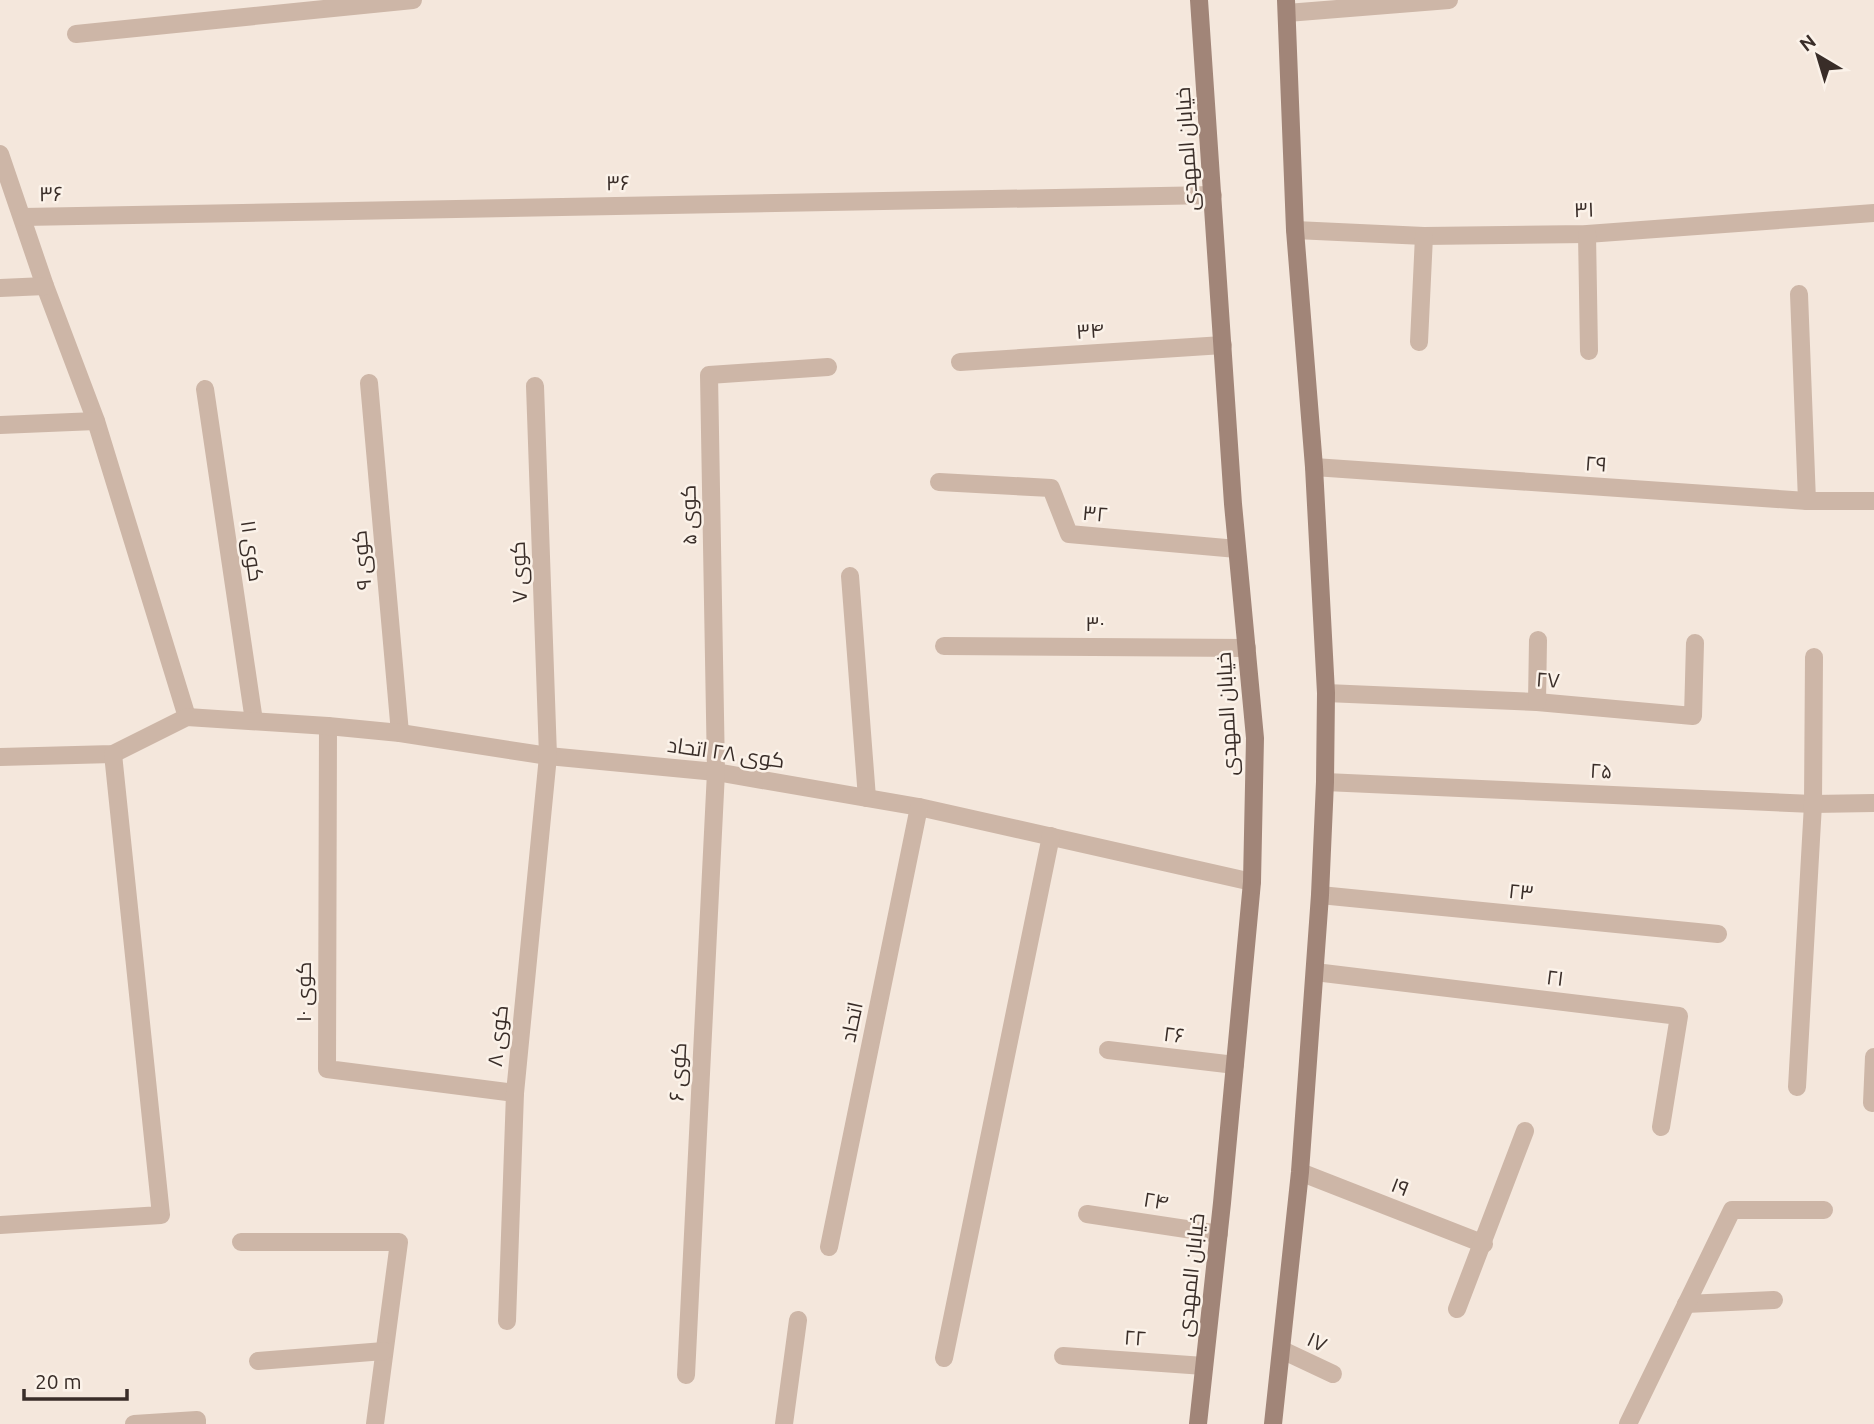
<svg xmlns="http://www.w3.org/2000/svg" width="1874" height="1424" viewBox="0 0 1874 1424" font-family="Ubuntu,Cairo,sans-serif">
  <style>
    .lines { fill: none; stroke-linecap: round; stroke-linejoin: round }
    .street { stroke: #cdb6a7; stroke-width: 18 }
    .secondary { stroke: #a18578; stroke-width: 18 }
    .labels { text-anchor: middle; stroke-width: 5; stroke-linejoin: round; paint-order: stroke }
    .street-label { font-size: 21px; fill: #392d28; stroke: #fbf2e9 }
  </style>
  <rect width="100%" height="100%" fill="#f4e7dc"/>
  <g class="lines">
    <!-- street -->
    <g class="street">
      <polyline points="1287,13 1449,0"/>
      <polyline points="76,34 413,0"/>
      <polyline points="0,154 45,286 96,421 187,717"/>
      <polyline points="23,217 1213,195"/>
      <polyline points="1295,230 1424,236 1587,234 1874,213"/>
      <polyline points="1587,234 1589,351"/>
      <polyline points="0,288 45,286"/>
      <polyline points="1799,294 1807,501"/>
      <polyline points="1419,342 1424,236"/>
      <polyline points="960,362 1223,345"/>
      <polyline points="369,383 400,733"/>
      <polyline points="205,389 254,721"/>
      <polyline points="0,425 96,421"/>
      <polyline points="1314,467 1807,501 1874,501"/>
      <polyline points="939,482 1051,488 1069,534 1237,549"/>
      <polyline points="850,576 867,798"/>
      <polyline points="944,646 1247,648"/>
      <polyline points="1326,693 1537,702 1693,716 1695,643"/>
      <polyline points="1537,702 1538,640"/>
      <polyline points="328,726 327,1069 515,1093"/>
      <polyline points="0,757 113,754 187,717 328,726 400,733 548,756 716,772 919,807 1252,882"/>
      <polyline points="1325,782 1813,804 1874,803"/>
      <polyline points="1320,895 1718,934"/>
      <polyline points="1315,972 1679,1016 1661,1127"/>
      <polyline points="1108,1050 1235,1065"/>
      <polyline points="1797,1087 1813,804 1814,657"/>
      <polyline points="1872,1103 1874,1057"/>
      <polyline points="1300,1172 1484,1244"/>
      <polyline points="1087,1214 1219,1234"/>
      <polyline points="0,1225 161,1215 113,754"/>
      <polyline points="241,1242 399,1242 375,1424"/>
      <polyline points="829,1247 919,807"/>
      <polyline points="1686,1304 1774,1300"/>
      <polyline points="1457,1309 1525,1131"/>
      <polyline points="507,1321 515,1093 548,756 535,386"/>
      <polyline points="1282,1350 1333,1374"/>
      <polyline points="1063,1356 1204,1366"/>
      <polyline points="944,1358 1051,836"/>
      <polyline points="258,1361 384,1351"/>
      <polyline points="686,1375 716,772 709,375 828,367"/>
      <polyline points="134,1424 197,1420 197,1424"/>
      <polyline points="784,1424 798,1320"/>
      <polyline points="1628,1424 1732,1210 1824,1210"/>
    </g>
    <!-- secondary -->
    <g class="secondary">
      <polyline points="1198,1424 1222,1203 1252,882 1255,738 1233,504 1199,0"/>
      <polyline points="1273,1424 1300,1172 1320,895 1325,782 1326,693 1314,467 1295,230 1286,0"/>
    </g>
  </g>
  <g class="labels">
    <!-- street labels -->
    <g class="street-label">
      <text transform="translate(1187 149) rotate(-94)" y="7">خیابان المهدی</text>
      <text transform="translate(618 183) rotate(-1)" y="7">۳۶</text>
      <text transform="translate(51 194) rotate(-1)" y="7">۳۶</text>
      <text transform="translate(1584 210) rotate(-2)" y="7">۳۱</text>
      <text transform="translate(1090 331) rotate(-4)" y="7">۳۴</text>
      <text transform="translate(1596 464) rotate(4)" y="7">۲۹</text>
      <text transform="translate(1095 514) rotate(5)" y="7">۳۲</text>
      <text transform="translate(689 515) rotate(-91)" y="7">کوی ۵</text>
      <text transform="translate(252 551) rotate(82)" y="7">کوی ۱۱</text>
      <text transform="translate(362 560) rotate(-95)" y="7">کوی ۹</text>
      <text transform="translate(519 572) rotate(-92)" y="7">کوی ۷</text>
      <text x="1095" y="631">۳۰</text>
      <text transform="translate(1548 680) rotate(4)" y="7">۲۷</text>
      <text transform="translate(1227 714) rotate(-93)" y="7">خیابان المهدی</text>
      <text transform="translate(726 753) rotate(8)" y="7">کوی ۲۸ اتحاد</text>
      <text transform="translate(1601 771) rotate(3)" y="7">۲۵</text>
      <text transform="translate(1521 892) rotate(6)" y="7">۲۳</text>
      <text transform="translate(1555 978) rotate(7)" y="7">۲۱</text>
      <text transform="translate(304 992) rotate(-90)" y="7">کوی ۱۰</text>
      <text transform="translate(852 1022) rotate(-78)" y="7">اتحاد</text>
      <text transform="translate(1174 1035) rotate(7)" y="7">۲۶</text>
      <text transform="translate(498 1036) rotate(-84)" y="7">کوی ۸</text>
      <text transform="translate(678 1072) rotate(-87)" y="7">کوی ۶</text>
      <text transform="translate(1400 1187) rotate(21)" y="7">۱۹</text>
      <text transform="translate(1156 1201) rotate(9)" y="7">۲۴</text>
      <text transform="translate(1191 1275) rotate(-84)" y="7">خیابان المهدی</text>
      <text transform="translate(1135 1338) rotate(4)" y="7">۲۲</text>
      <text transform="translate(1317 1342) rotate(25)" y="7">۱۷</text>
    </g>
  </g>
  <!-- north arrow -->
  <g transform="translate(1818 56) rotate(322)" stroke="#fbf2e9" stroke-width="5" paint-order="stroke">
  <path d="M0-5L12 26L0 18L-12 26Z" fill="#392d28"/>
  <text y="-10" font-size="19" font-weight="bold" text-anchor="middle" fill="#392d28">N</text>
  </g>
  <!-- scale -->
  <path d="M24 1389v10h103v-10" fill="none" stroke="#392d28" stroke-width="3.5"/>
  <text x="35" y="1389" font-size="21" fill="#392d28" stroke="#fbf2e9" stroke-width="5" paint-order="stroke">20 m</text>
</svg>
